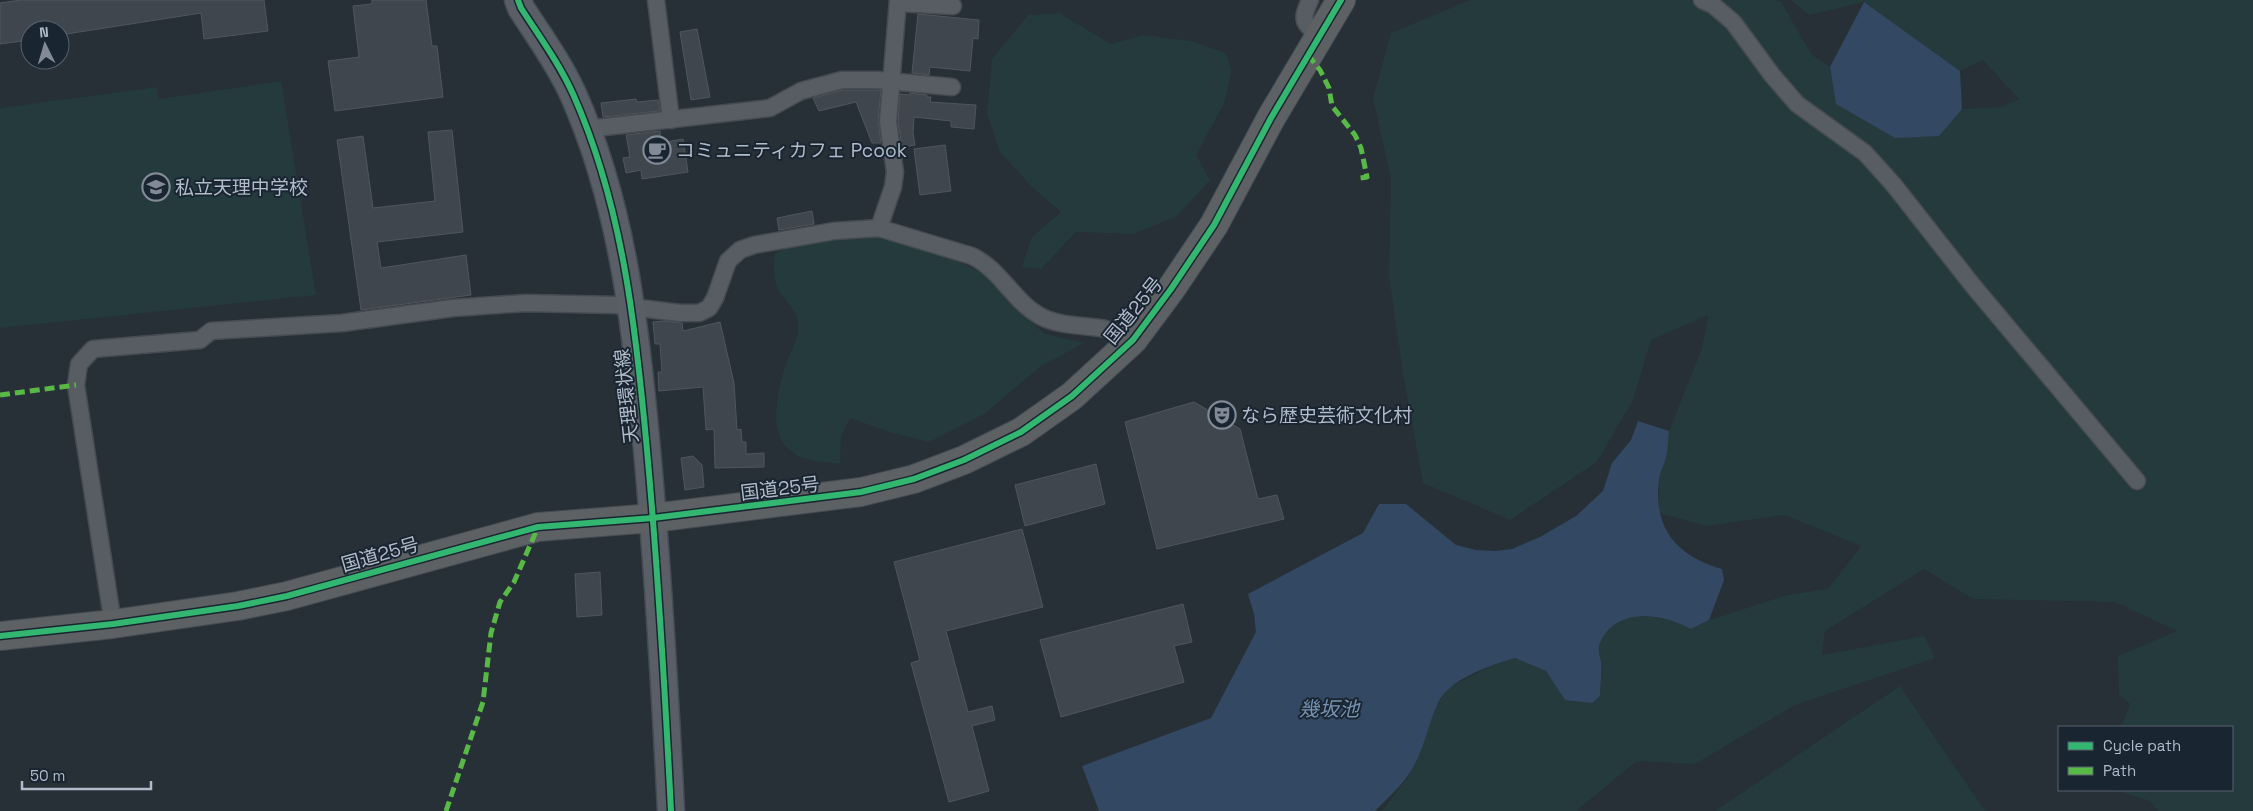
<svg xmlns="http://www.w3.org/2000/svg" width="2253" height="811" viewBox="0 0 2253 811" font-family="'Space Grotesk','Noto Sans JP',sans-serif">
  <style>
    .green { fill: #243a3d }
    .water { fill: #334862 }
    .building { fill: #3f464d; stroke: #4f565f }
    .lines { fill: none; stroke-linecap: round; stroke-linejoin: round }
    .street-casing { stroke: #464b51; stroke-width: 19 }
    .primary-casing { stroke: #454b53; stroke-width: 29 }
    .highway-casing { stroke: #444b52; stroke-width: 30 }
    .street { stroke: #585d64; stroke-width: 16 }
    .primary { stroke: #5a5f67; stroke-width: 26 }
    .highway { stroke: #5d6164; stroke-width: 28 }
    .quiet { stroke: #58b947; stroke-width: 5; stroke-dasharray: 10 5; stroke-linecap: butt }
    .cycleway-casing { stroke: #1a2532; stroke-width: 9 }
    .cycleway { stroke: #33b770; stroke-width: 6 }
    .labels { text-anchor: middle; stroke-width: 4; stroke-linejoin: round; paint-order: stroke }
    .poi-label { font-size: 19px; fill: #b1bbc9; stroke: #1a2532; text-anchor: start }
    .street-label { font-size: 19px; fill: #b1bbc9; stroke: #1a2532 }
    .water-label { font-size: 20px; font-style: italic; fill: #7692b2; stroke: #1a2532 }
  </style>
  <rect width="100%" height="100%" fill="#272f37"/>
  <!-- green -->
  <g class="green">
    <path d="M1470,0H1776L1781,2L1812,55L1830,67L1836,104L1938,136L1962,109L2001,107L2019,99L1983,60L1960,71L1864,2L1809,15L1791,0H2253V811H2158L2150,801L2114,790H2232V727H2117L2122,724L2130,704L2119,694L2118,656L2177,631L2115,602L1973,599L1924,569L1825,631L1822,655L1924,636L1935,658L1795,705L1695,764L1637,761L1576,811H1382L1409,776L1438,703L1448,688L1493,665L1515,658L1546,671L1553,681L1600,696C1600,685 1602,673 1601,661C1600,657 1598,651 1599,646C1613,606 1662,613 1692,629L1710,620L1787,595L1828,589L1861,546L1784,515L1707,526L1659,513V478L1667,449L1669,431L1702,348L1708,315L1651,340L1633,400L1597,462L1510,520L1423,483L1403,374L1389,275L1391,179L1373,98L1391,33Z"/>
    <polygon points="1059,13 1111,44 1144,35 1191,41 1226,53 1232,70 1224,104 1196,155 1210,180 1177,216 1133,234 1076,232 1041,269 1022,267 1032,237 1061,212 1030,185 1000,152 987,113 992,59 1028,15"/>
    <polygon points="281,81 316,295 0,328 0,108 157,87 159,99"/>
    <path d="M866,233L957,261L987,275L1008,301L1045,334L1084,343L1040,367L984,414L929,442L889,432L850,418L841,436L840,464C824,462 805,462 792,452C766,434 778,391 785,366C789,355 797,342 798,330C801,311 784,302 777,287C773,277 774,263 775,253L786,248Z"/>
    <polygon points="1900,686 1985,811 1715,811"/>
  </g>
  <!-- water -->
  <g class="water">
    <polygon points="1864,2 1960,71 1962,109 1939,136 1895,138 1836,104 1830,67"/>
    <path d="M1638,421L1669,431C1668,440 1668,449 1666,458C1664,465 1660,472 1659,479C1653,528 1676,556 1722,569L1724,580L1709,620L1691,629C1662,613 1613,606 1599,646C1598,651 1600,657 1601,661C1602,673 1600,685 1600,696L1592,703L1565,700L1546,671L1515,658C1491,665 1449,679 1438,703C1427,727 1424,752 1409,774C1400,788 1386,799 1375,811H1099L1082,766L1211,718L1256,632L1254,614L1248,594L1363,533L1379,504H1406L1456,545L1476,550L1495,551L1512,549L1540,537L1576,516L1603,491L1612,463L1631,440Z"/>
  </g>
  <!-- building -->
  <g class="building">
    <polygon points="21,0 264,0 268,31 204,39 201,13 60,35 60,30 30,30 30,40 0,44 0,3"/>
    <polygon points="372,0 426,0 432,46 437,46 443,97 335,111 328,61 359,57 353,6 372,4"/>
    <polygon points="918,14 979,20 978,39 973,38 970,71 930,67 929,75 912,73"/>
    <polygon points="697,29 710,97 691,100 680,32"/>
    <polygon points="843,90 881,90 878,121 881,143 872,143 856,102 819,111 813,98"/>
    <polygon points="910,93 927,95 927,97 931,97 930,102 976,105 974,129 951,127 951,121 914,117 913,132 915,145 902,147 898,122 900,94 910,95"/>
    <polygon points="636,99 637,102 658,100 660,111 603,117 601,103"/>
    <polygon points="452,130 463,232 377,242 381,268 466,255 471,295 361,310 337,140 363,136 373,208 435,201 428,132"/>
    <polygon points="660,131 661,143 683,139 688,172 642,179 641,170 626,173 623,158 630,157 626,135"/>
    <polygon points="945,145 951,191 920,195 914,149"/>
    <polygon points="812,211 814,224 779,230 777,218"/>
    <polygon points="664,321 682,323 683,331 720,322 734,383 737,430 741,429 742,442 746,442 746,454 764,453 764,467 715,468 714,429 706,430 703,387 659,391 658,372 662,372 660,344 655,344 653,322"/>
    <polygon points="1194,402 1240,429 1258,499 1277,495 1284,519 1157,549 1125,422"/>
    <polygon points="693,456 702,465 704,487 685,490 681,458"/>
    <polygon points="1096,464 1105,504 1025,526 1015,485"/>
    <polygon points="1022,529 1043,607 946,631 968,712 992,706 995,720 972,726 989,791 949,802 911,663 920,660 894,562"/>
    <polygon points="600,572 602,615 577,617 575,574"/>
    <polygon points="1183,604 1192,642 1174,646 1184,682 1061,717 1040,640"/>
  </g>
  <g class="lines">
    <!-- street casing -->
    <g class="street-casing">
      <g id="street">
        <polyline points="656,0 671,120"/>
        <path d="M1310,0C1301,20 1302,23 1320,35"/>
        <polyline points="1702,0 1713,5 1733,22 1772,75 1797,104 1865,153 1893,184 1974,287 2137,481"/>
        <polyline points="898,3 953,6"/>
        <polyline points="587,129 770,108 801,91 842,80 877,80 952,87"/>
        <polyline points="879,228 893,187 895,172 888,122 898,0"/>
        <path d="M113,624L76,385L79,364L93,349L200,340L211,331L342,323L453,308L526,303L615,305L680,313H699L709,308L715,298L728,261L740,250L754,245L834,231L879,228L972,256C1001,270 1013,301 1040,316C1059,326 1080,325 1100,328C1111,329 1122,336 1133,340"/>
      </g>
    </g>
    <!-- primary casing -->
    <g class="primary-casing">
      <path id="primary" d="M518,0L521,8C539,36 559,63 573,94C623,206 636,329 647,450C658,570 665,691 671,811"/>
    </g>
    <!-- highway casing -->
    <g class="highway-casing">
      <polyline id="highway" points="0,636 113,624 238,606 287,596 538,527 653,518 861,492 914,479 964,460 1021,432 1072,396 1133,340 1171,289 1214,225 1271,118 1341,0"/>
    </g>
    <!-- street -->
    <use href="#street" class="street"/>
    <!-- primary -->
    <use href="#primary" class="primary"/>
    <!-- highway -->
    <use href="#highway" class="highway"/>
    <!-- quiet -->
    <g class="quiet">
      <polyline points="1308,55 1320,70 1329,88 1332,106 1355,135 1361,148 1367,177 1360,178"/>
      <polyline points="0,395 76,385"/>
      <polyline points="446,811 483,702 491,633 500,602 514,582 538,527"/>
    </g>
    <!-- cycleway casing -->
    <g class="cycleway-casing">
      <g id="cycleway">
        <path d="M518,0L521,8C539,36 559,63 573,94C623,206 636,329 647,450C658,570 665,691 671,811"/>
        <polyline points="0,636 113,624 238,606 287,596 538,527 653,518 861,492 914,479 964,460 1021,432 1072,396 1133,340 1171,289 1214,225 1271,118 1341,0"/>
      </g>
    </g>
    <!-- cycleway -->
    <use href="#cycleway" class="cycleway"/>
  </g>
  <!-- icons -->
  <defs>
    <g id="cafe-ring" transform="scale(1.4375)"><circle r="9.5" fill="#1a2532" stroke="#818a96" stroke-width="1.5"/><path d="M-5.5-4.5H6V0H3Q3 3.5 0 3.5H-2.5Q-5.5 3.5-5.5 0ZM3-3.2v2h1.7v-2ZM-6 4.5H4V6H-6Z" fill="#818a96"/></g>
    <g id="school-ring" transform="scale(1.4375)"><circle r="9.5" fill="#1a2532" stroke="#818a96" stroke-width="1.5"/><path d="M0-5L7-2L0 1L-7-2ZM-4 1L0 2.5L4 1V4Q0 6-4 4Z" fill="#818a96"/></g>
    <g id="theatre-ring" transform="scale(1.4375)"><circle r="9.5" fill="#1a2532" stroke="#818a96" stroke-width="1.5"/><path d="M-5-5.5Q0-4 5-5.5V0Q5 5 0 6Q-5 5-5 0ZM-3.3-2.5H-1v1.5H-3.3ZM1-2.5H3.3v1.5H1ZM-2.8 1Q0 5.5 2.8 1Z" fill="#818a96"/></g>
  </defs>
  <g fill-rule="evenodd">
    <use href="#cafe-ring" x="657" y="150"/>
    <use href="#school-ring" x="156" y="187"/>
    <use href="#theatre-ring" x="1222" y="415"/>
  </g>
  <g class="labels">
    <!-- poi labels -->
    <g class="poi-label">
      <text x="676" y="157">コミュニティカフェ Pcook</text>
      <text x="175" y="194">私立天理中学校</text>
      <text x="1241" y="422">なら歴史芸術文化村</text>
    </g>
    <!-- street labels -->
    <g class="street-label">
      <text transform="translate(1133 310) rotate(-51)" y="7">国道25号</text>
      <text transform="translate(626 396) rotate(-96)" y="7">天理環状線</text>
      <text transform="translate(780 488) rotate(-7)" y="7">国道25号</text>
      <text transform="translate(380 554) rotate(-16)" y="7">国道25号</text>
    </g>
    <!-- water labels -->
    <g class="water-label">
      <text x="1329" y="716">幾坂池</text>
    </g>
  </g>
  <!-- legend -->
  <rect x="2058" y="726" width="175" height="65" fill="#1a2532" stroke="#56616e"/>
  <rect x="2068" y="742" width="25" height="8" fill="#33b770" stroke="#56616e"/>
  <text x="2103" y="751" font-size="15" fill="#b1bbc9">Cycle path</text>
  <rect x="2068" y="767" width="25" height="8" fill="#58b947" stroke="#56616e"/>
  <text x="2103" y="776" font-size="15" fill="#b1bbc9">Path</text>
  <!-- north arrow -->
  <g transform="translate(45 45) rotate(355)"><circle r="24" fill="#1a2532" stroke="#56616e"/>
  <path d="M0-4L9 19L0 12L-9 19Z" fill="#818a96"/>
  <text y="-8" font-size="14" font-weight="bold" text-anchor="middle" fill="#b1bbc9">N</text>
  </g>
  <!-- scale -->
  <path d="M22 781v8h129v-8" fill="none" stroke="#b1bbc9" stroke-width="2.5"/>
  <text x="30" y="781" font-size="15" fill="#b1bbc9" stroke="#1a2532" stroke-width="4" paint-order="stroke">50 m</text>
</svg>
